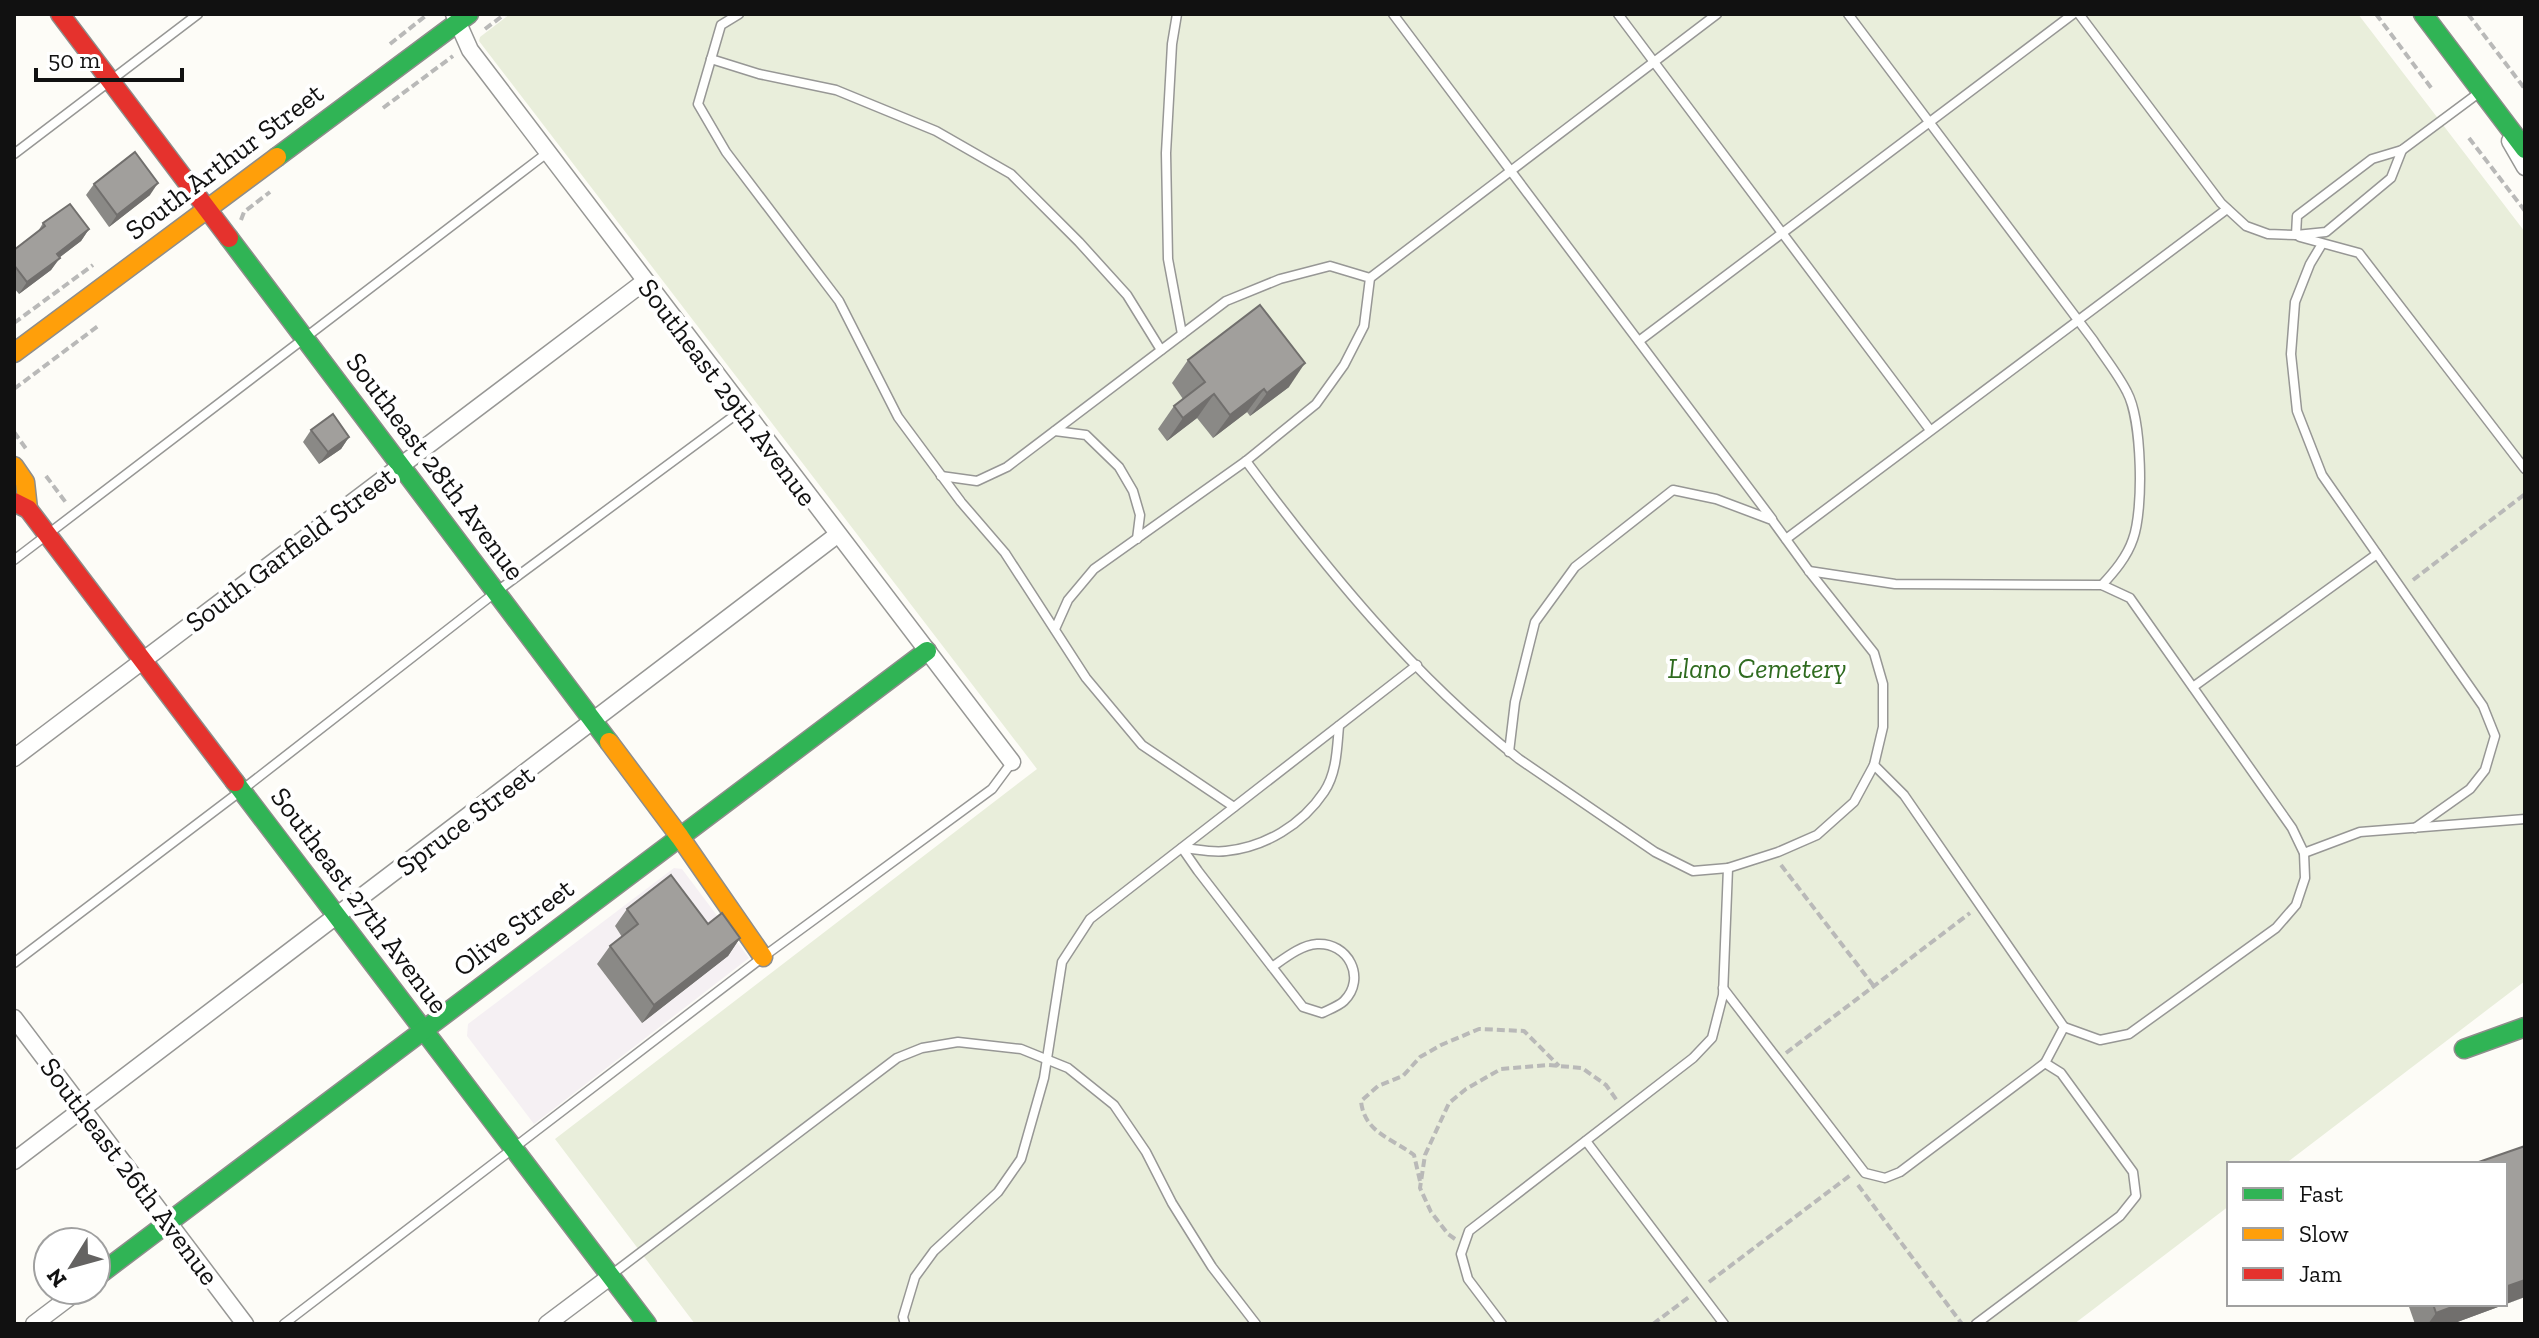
<svg xmlns="http://www.w3.org/2000/svg" width="2539" height="1338" viewBox="0 0 2539 1338" font-family="'Zilla Slab',serif">
  <style>
    .industrial { fill: #f5f0f3 }
    .cemetery { fill: #e9eedb }
    .lines { fill: none; stroke-linecap: round; stroke-linejoin: round }
    .lane-casing { stroke: #979795; stroke-width: 11 }
    .street-casing { stroke: #979795; stroke-width: 19 }
    .fast-casing { stroke: #8e8d8b; stroke-width: 21 }
    .slow-casing { stroke: #8e8d8b; stroke-width: 21 }
    .jam-casing { stroke: #8e8d8b; stroke-width: 21 }
    .path { stroke: #b9b9b8; stroke-width: 4; stroke-dasharray: 8 4; stroke-linecap: butt }
    .lane { stroke: #fffffe; stroke-width: 8 }
    .street { stroke: #fffffe; stroke-width: 16 }
    .fast { stroke: #30b455; stroke-width: 18 }
    .slow { stroke: #ff9f0a; stroke-width: 18 }
    .jam { stroke: #e5322d; stroke-width: 18 }
    .wall { fill: #8a8986 }
    .shaded-wall { fill: #716f6d }
    .building { fill: #a19f9c; stroke: #716f6d; stroke-width: 2 }
    .labels { text-anchor: middle; stroke-width: 8; stroke-linejoin: round; paint-order: stroke }
    .street-label { font-size: 28px; fill: #111; stroke: #fff }
    .park-label { font-size: 28px; font-style: italic; fill: #2f6b1f; stroke: #fff }
  </style>
  <rect width="100%" height="100%" fill="#fdfcf7"/>
  <!-- industrial -->
  <polygon class="industrial" points="674,868 682,869 749,958 534,1124 467,1036 468,1024"/>
  <!-- cemetery -->
  <polygon class="cemetery" points="510,14 2358,14 2525,232 2525,981 2285,1164 2229,1164 2229,1206 2074,1324 695,1324 555,1139 1037,769 479,41 480,37"/>
  <g class="lines">
    <!-- lane casing -->
    <g class="lane-casing">
      <g id="lane">
        <polyline points="739,14 721,25 698,104 726,152 839,301 898,417 961,502 1005,553 1086,678 1142,745 1234,807"/>
        <polyline points="1177,14 1172,44 1166,153 1168,259 1182,334"/>
        <polyline points="1393,14 1772,519"/>
        <polyline points="1618,14 1930,430"/>
        <path d="M1848,14L2093,340C2104,357 2118,374 2127,392C2142,420 2144,509 2133,539C2127,557 2114,572 2102,585"/>
        <polyline points="2079,14 2221,203 2246,226 2268,234 2296,235 2326,232 2391,178 2402,150"/>
        <polyline points="711,59 759,74 836,90 936,131 1011,174 1079,242 1127,295 1161,350"/>
        <polyline points="14,154 198,14"/>
        <polyline points="2296,235 2297,216 2372,159 2402,150 2480,92"/>
        <polyline points="2300,237 2359,253 2525,469"/>
        <polyline points="2322,244 2310,264 2295,302 2291,354 2297,411 2322,475 2483,706 2495,736 2485,770 2470,789 2415,828"/>
        <polyline points="1370,278 1717,14"/>
        <polyline points="1639,341 2073,14"/>
        <polyline points="1055,431 1086,435 1119,467 1133,491 1140,515 1137,539"/>
        <path d="M1246,461C1326,569 1413,676 1519,759L1655,852L1693,871L1728,868L1778,852L1817,835L1854,802L1874,765L1883,727V684L1874,653L1809,571L1772,520L1716,499L1673,490L1575,567L1535,622L1515,702L1509,752"/>
        <polyline points="941,476 977,481 1007,467 1226,301 1280,279 1330,266 1370,278 1364,326 1344,365 1316,404 1246,461 1094,569 1068,600 1055,629"/>
        <polyline points="1786,539 2227,209"/>
        <polyline points="14,560 547,153"/>
        <polyline points="1809,571 1895,584 2102,585 2130,598 2292,828 2304,853 2305,878 2296,905 2276,928 2129,1034 2100,1040 2064,1027"/>
        <polyline points="2193,687 2377,554"/>
        <polyline points="1874,765 1904,795 2064,1027 2045,1063"/>
        <path d="M1182,848L1198,871L1303,1007L1322,1013C1328,1010 1339,1006 1344,1001C1367,978 1348,942 1317,944C1301,945 1285,958 1272,967"/>
        <path d="M1183,848C1196,849 1212,853 1226,851C1265,847 1302,825 1324,792C1337,773 1337,747 1339,726"/>
        <polyline points="2304,853 2360,832 2525,819"/>
        <polyline points="14,963 242,790 496,592 742,410"/>
        <polyline points="1723,988 1865,1173 1885,1178 1900,1172 2045,1063 2061,1073 2133,1172 2136,1196 2120,1216 1976,1324"/>
        <polyline points="1586,1141 1724,1324"/>
        <polyline points="611,1275 897,1058 922,1048 958,1042 1021,1049 1068,1068 1114,1105 1146,1152 1172,1203 1212,1267 1256,1324"/>
        <polyline points="284,1324 763,957 992,789 1012,762"/>
        <polyline points="905,1324 903,1317 915,1277 934,1251 998,1192 1021,1159 1044,1078 1062,962 1090,919 1417,665"/>
        <polyline points="1502,1324 1468,1279 1461,1254 1469,1231 1693,1058 1712,1038 1723,995 1728,868"/>
      </g>
    </g>
    <!-- street casing -->
    <g class="street-casing">
      <g id="street">
        <polyline points="454,14 470,50 1012,762"/>
        <polyline points="2510,141 2525,167"/>
        <polyline points="14,758 644,282"/>
        <polyline points="14,1018 245,1324"/>
        <polyline points="14,1161 837,535"/>
        <polyline points="34,1324 79,1290"/>
        <polyline points="547,1324 611,1276"/>
      </g>
    </g>
    <!-- fast casing -->
    <g class="fast-casing">
      <g id="fast">
        <polyline points="2423,14 2525,149"/>
        <polyline points="277,157 469,14"/>
        <polyline points="229,238 609,742"/>
        <polyline points="235,782 647,1324"/>
        <polyline points="2464,1049 2525,1027"/>
        <polyline points="96,1277 927,651"/>
      </g>
    </g>
    <!-- slow casing -->
    <g class="slow-casing">
      <g id="slow">
        <polyline points="14,353 277,157"/>
        <polyline points="14,466 25,482 28,509"/>
        <polyline points="609,742 680,837 763,957"/>
      </g>
    </g>
    <!-- jam casing -->
    <g class="jam-casing">
      <g id="jam">
        <polyline points="60,14 229,238"/>
        <polyline points="14,502 28,509 235,782"/>
      </g>
    </g>
    <!-- path -->
    <g class="path">
      <polyline points="2376,14 2432,89"/>
      <polyline points="2468,14 2525,89"/>
      <polyline points="485,29 505,14"/>
      <polyline points="390,44 428,14"/>
      <polyline points="383,108 453,56"/>
      <polyline points="2469,138 2525,211"/>
      <polyline points="205,172 223,169"/>
      <polyline points="241,220 244,212 270,192"/>
      <polyline points="14,323 93,265"/>
      <polyline points="14,389 98,326"/>
      <polyline points="14,432 27,450"/>
      <polyline points="46,476 67,504"/>
      <polyline points="2413,580 2525,494"/>
      <polyline points="1781,865 1873,985"/>
      <polyline points="1786,1053 1970,913"/>
      <path d="M1420,1181L1414,1155C1391,1138 1364,1132 1361,1101L1378,1086L1403,1076L1420,1057L1441,1045L1479,1029L1524,1031L1559,1066"/>
      <polyline points="1858,1185 1962,1324"/>
      <polyline points="1455,1239 1448,1234 1431,1212 1420,1188 1425,1155 1449,1103 1466,1089 1501,1069 1548,1065 1582,1068 1606,1085 1618,1102"/>
      <polyline points="1709,1282 1852,1174"/>
      <polyline points="1653,1324 1689,1297"/>
    </g>
    <!-- lane -->
    <use href="#lane" class="lane"/>
    <!-- street -->
    <use href="#street" class="street"/>
    <!-- fast -->
    <use href="#fast" class="fast"/>
    <!-- slow -->
    <use href="#slow" class="slow"/>
    <!-- jam -->
    <use href="#jam" class="jam"/>
  </g>
  <!-- wall -->
  <g class="wall">
    <polygon points="94,184 150,195 109,227 86,195"/>
    <polygon points="43,223 89,229 81,241 59,258 51,270 19,294 14,288 14,250 37,233"/>
    <polygon points="1188,360 1289,387 1250,416 1247,412 1213,438 1197,418 1167,441 1158,429 1174,406 1183,399 1172,383"/>
    <polygon points="311,430 349,437 341,449 319,464 303,442"/>
    <polygon points="627,909 708,924 740,938 728,956 642,1023 597,964 610,946 622,937 615,926"/>
    <polygon points="2525,1297 2452,1324 2415,1324 2408,1304 2505,1304"/>
  </g>
  <!-- shaded-wall -->
  <g class="shaded-wall">
    <polygon points="158,183 150,195 109,227 117,215"/>
    <polygon points="89,229 81,241 48,266 57,254"/>
    <polygon points="60,258 51,270 19,294 27,282"/>
    <polygon points="1305,363 1289,387 1250,416 1267,393"/>
    <polygon points="1264,389 1247,412 1213,438 1230,415"/>
    <polygon points="1214,394 1197,418 1167,441 1183,418"/>
    <polygon points="349,437 341,449 319,464 328,452"/>
    <polygon points="740,938 728,956 642,1023 654,1005"/>
    <polygon points="2525,1280 2525,1297 2452,1324 2428,1324 2436,1313 2460,1304 2505,1304 2505,1287"/>
  </g>
  <!-- building -->
  <g class="building">
    <polygon points="135,152 158,183 117,215 94,184"/>
    <polygon points="70,204 89,229 57,254 60,258 27,282 14,265 14,250 45,226 43,223"/>
    <polygon points="1260,305 1305,363 1267,393 1264,389 1230,415 1214,394 1183,418 1174,406 1205,382 1188,360"/>
    <polygon points="333,414 349,437 328,452 311,430"/>
    <polygon points="671,875 708,924 722,913 740,938 654,1005 610,946 638,924 627,909"/>
    <polygon points="2525,1146 2525,1280 2505,1287 2505,1164 2473,1164"/>
    <polygon points="2433,1304 2460,1304 2436,1313"/>
  </g>
  <g class="labels">
    <!-- street labels -->
    <g class="street-label">
      <text transform="translate(224 161) rotate(-37)" y="10">South Arthur Street</text>
      <text transform="translate(728 392) rotate(53)" y="10">Southeast 29th Avenue</text>
      <text transform="translate(436 466) rotate(53)" y="10">Southeast 28th Avenue</text>
      <text transform="translate(290 549) rotate(-37)" y="10">South Garfield Street</text>
      <text transform="translate(465 820) rotate(-37)" y="10">Spruce Street</text>
      <text transform="translate(360 900) rotate(53)" y="10">Southeast 27th Avenue</text>
      <text transform="translate(513 927) rotate(-37)" y="10">Olive Street</text>
      <text transform="translate(130 1171) rotate(53)" y="10">Southeast 26th Avenue</text>
    </g>
    <!-- park labels -->
    <g class="park-label">
      <text x="1757" y="678">Llano Cemetery</text>
    </g>
  </g>
  <!-- border -->
  <rect width="2539" height="1338" fill="none" stroke="#111111" stroke-width="32"/>
  <!-- legend -->
  <rect x="2227" y="1162" width="280" height="144" fill="#ffffff" stroke="#a0a0a0" stroke-width="2"/>
  <rect x="2243" y="1188" width="40" height="12" fill="#30b455" stroke="#a0a0a0" stroke-width="2"/>
  <text x="2299" y="1202" font-size="24" fill="#111111">Fast</text>
  <rect x="2243" y="1228" width="40" height="12" fill="#ff9f0a" stroke="#a0a0a0" stroke-width="2"/>
  <text x="2299" y="1242" font-size="24" fill="#111111">Slow</text>
  <rect x="2243" y="1268" width="40" height="12" fill="#e5322d" stroke="#a0a0a0" stroke-width="2"/>
  <text x="2299" y="1282" font-size="24" fill="#111111">Jam</text>
  <!-- north arrow -->
  <g transform="translate(72 1266) rotate(233)"><circle r="38" fill="#ffffff" stroke="#a0a0a0" stroke-width="2"/>
  <path d="M0-6L14 30L0 20L-14 30Z" fill="#646362"/>
  <text y="-12" font-size="22" font-weight="bold" text-anchor="middle" fill="#111111">N</text>
  </g>
  <!-- scale -->
  <path d="M36 68v12h146v-12" fill="none" stroke="#111111" stroke-width="4"/>
  <text x="48" y="68" font-size="24" fill="#111111" stroke="#ffffff" stroke-width="6" paint-order="stroke">50 m</text>
</svg>
